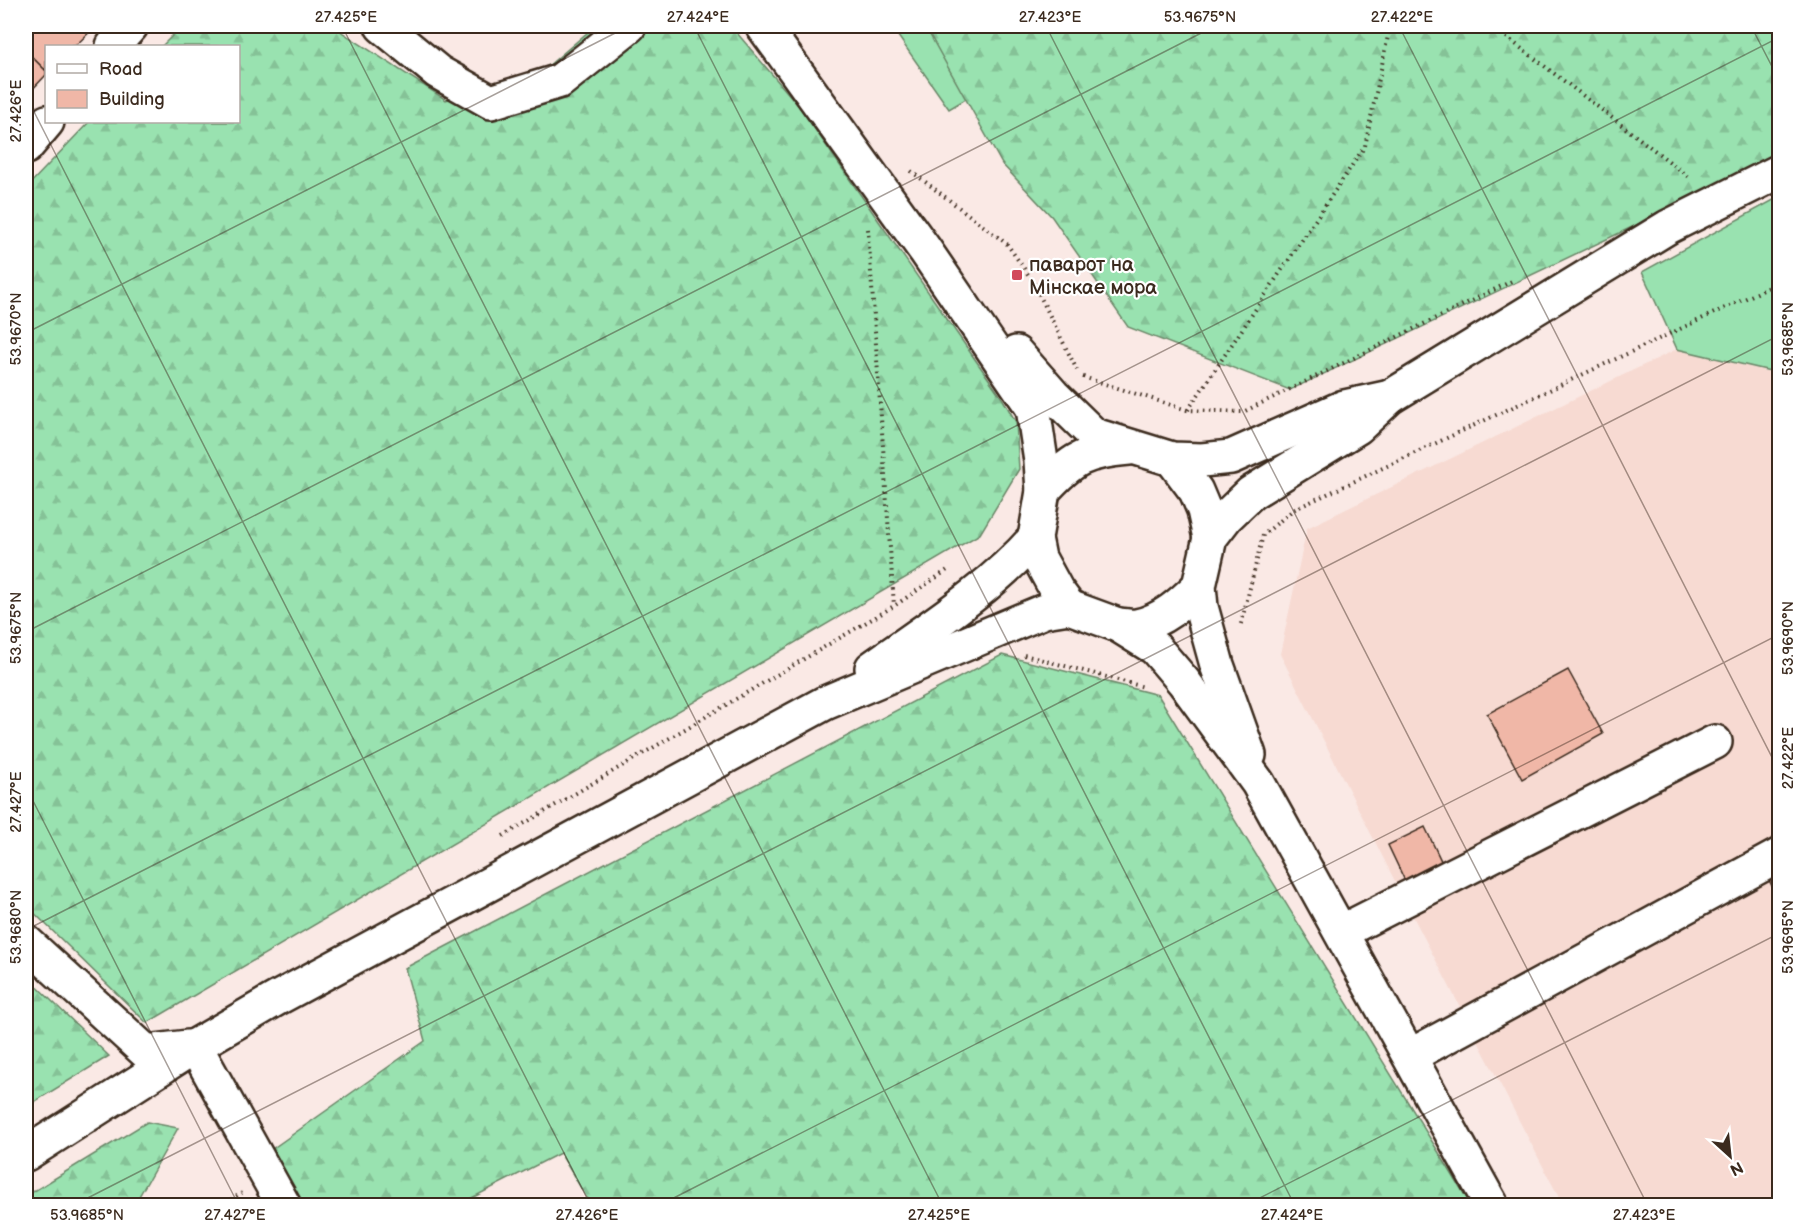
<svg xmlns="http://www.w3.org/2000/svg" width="1805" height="1231" viewBox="0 0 1805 1231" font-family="'Balsamiq Sans',sans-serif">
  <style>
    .built { fill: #f7dad2 }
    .grass { fill: #99e2b0; stroke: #6a8667; stroke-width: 1.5 }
    .forest { fill: url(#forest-firs); stroke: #6a8667; stroke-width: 1.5 }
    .building { fill: #f0b7a7; stroke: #3b2a1e; stroke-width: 1.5 }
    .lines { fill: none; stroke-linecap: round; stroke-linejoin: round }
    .minor-casing { stroke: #3b2a1e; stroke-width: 38 }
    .path { stroke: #3b2a1e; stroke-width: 4; stroke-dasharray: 1.5 4.5; stroke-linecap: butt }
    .minor { stroke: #fff; stroke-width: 33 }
    .ticks { fill: none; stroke: #3b2a1e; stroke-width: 1.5; stroke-opacity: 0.45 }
    .poi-dot { fill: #d1495b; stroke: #fff; stroke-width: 2 }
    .labels { text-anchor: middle; stroke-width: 4.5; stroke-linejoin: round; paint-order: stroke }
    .poi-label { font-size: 20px; fill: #3b2a1e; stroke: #fff; text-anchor: start }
    .neatline { fill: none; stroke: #3b2a1e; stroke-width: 2 }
    .ticks-label { font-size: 15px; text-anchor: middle; fill: #3b2a1e }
  </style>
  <defs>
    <pattern id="forest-firs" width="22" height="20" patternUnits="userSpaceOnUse" patternTransform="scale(1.5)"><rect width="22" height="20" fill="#99e2b0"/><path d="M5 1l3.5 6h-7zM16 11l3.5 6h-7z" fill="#85c297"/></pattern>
  </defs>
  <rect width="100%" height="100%" fill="#fae9e5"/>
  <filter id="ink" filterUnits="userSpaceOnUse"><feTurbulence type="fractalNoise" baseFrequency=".0167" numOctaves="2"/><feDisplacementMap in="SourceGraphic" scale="12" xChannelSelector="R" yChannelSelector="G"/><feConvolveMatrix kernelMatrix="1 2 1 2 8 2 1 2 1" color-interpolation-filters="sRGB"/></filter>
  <g filter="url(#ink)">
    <!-- built -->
    <polygon class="built" points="1677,349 1778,374 1780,377 1779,1205 1563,1205 1404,899 1280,654 1307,528"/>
    <!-- grass -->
    <g class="grass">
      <polygon points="891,26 945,26 986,87 949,109"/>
      <polygon points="1779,197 1779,373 1677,349 1642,272"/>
    </g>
    <!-- forest -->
    <g class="forest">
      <polygon points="182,26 335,26 343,33 446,100 548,66 595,26 731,26 798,105 1002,398 1016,422 1019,469 980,534 147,1023 26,905 26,188 89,122 238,122 238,46 162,46"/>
      <polygon points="925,26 1779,26 1779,157 1290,390 1128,327 1052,217 1002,164"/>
      <polygon points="1002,655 1158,695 1471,1205 591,1205 560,1153 458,1205 289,1206 265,1154 425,1041 405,968"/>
      <polygon points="26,976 109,1056 26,1107"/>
      <polygon points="147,1122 178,1128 134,1205 26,1205 26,1196"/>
    </g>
    <!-- building -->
    <g class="building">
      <polygon points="26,26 96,26 75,46 46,46 46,71 26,51"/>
      <polygon points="26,51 46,71 46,75 26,96"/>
      <polygon points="1568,670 1603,734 1522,779 1487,714"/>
      <polygon points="1425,827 1443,865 1406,883 1388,845"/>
      <polygon points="1780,862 1780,902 1764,870"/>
    </g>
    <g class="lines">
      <!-- minor casing -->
      <g class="minor-casing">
        <g id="minor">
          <polyline points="382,26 438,72 491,102 560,81 629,26"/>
          <polyline points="763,26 925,250 1033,408 1041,461 1043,491 1035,538 1039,558 1057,591 1069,607"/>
          <polyline points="113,46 131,26"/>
          <polyline points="26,147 47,122"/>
          <polyline points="1016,353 1053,395 1094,435 1172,459 1202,460 1231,457 1344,407 1390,397"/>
          <polyline points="1172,459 1196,491 1204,510 1210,538"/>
          <path d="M1043,491C1073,458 1084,452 1129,448"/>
          <path d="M1118,625C1124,625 1131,627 1137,626C1162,621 1182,603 1199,586"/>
          <path d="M872,668C928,628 989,590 1035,538"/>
          <polyline points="1249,755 1217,665 1201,607 1199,586 1210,538 1227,516 1251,493 1358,427 1390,397 1668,227 1780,171"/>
          <polyline points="1341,932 1715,742"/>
          <polyline points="26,942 146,1052 188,1047"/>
          <polyline points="195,1046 284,1206"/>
          <polyline points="1410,1056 1780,855"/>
          <polyline points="26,1154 195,1046 276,999 825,703 1044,611 1069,607 1118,625 1155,648 1184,682 1258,783 1492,1206"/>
        </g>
      </g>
      <!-- path -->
      <g class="path">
        <polyline points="1492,26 1692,179"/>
        <polyline points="911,171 1007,244 1032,280 1077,370"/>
        <polyline points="868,229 894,606"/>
        <polyline points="1083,377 1187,410 1243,412 1514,280"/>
        <polyline points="1188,410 1365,146 1390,26"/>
        <polyline points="1241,624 1263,535 1293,510 1774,285 1780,289"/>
        <polyline points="1024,655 1144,687"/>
        <polyline points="503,836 894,606 949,569"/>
        <polyline points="221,1206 242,1193"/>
      </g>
      <!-- minor -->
      <use href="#minor" class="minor"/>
    </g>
  </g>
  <!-- ticks -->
  <path class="ticks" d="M342,26L943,1206M694,26L1295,1206M1046,26L1648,1206M1399,26L1780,773M1751,26L1780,82M26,34L43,26M26,96L591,1206M26,333L629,26M26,632L1215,26M26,787L239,1206M26,930L1780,37M72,1206L1780,335M658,1206L1780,634M1244,1206L1780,933"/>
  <!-- markers -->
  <rect class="poi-dot" x="1011" y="269" width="12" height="12" rx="3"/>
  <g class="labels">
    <!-- poi labels -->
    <g class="poi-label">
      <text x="1029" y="271">паварот на<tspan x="1029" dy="23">Мінскае мора</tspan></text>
    </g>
  </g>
  <!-- margin -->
  <rect width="1805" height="1231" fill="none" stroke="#fff" stroke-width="66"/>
  <!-- legend -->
  <rect x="45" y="45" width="195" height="78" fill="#ffffff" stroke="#b1aaa5" stroke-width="1.5"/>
  <rect x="57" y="64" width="30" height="9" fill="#ffffff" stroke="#b1aaa5" stroke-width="1.5"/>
  <text x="99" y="75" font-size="18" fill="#3b2a1e">Road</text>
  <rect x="57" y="90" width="30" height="18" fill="#f0b7a7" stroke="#b1aaa5" stroke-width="1.5"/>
  <text x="99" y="105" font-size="18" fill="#3b2a1e">Building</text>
  <!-- north arrow -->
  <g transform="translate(1730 1156) rotate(153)" stroke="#ffffff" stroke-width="4.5" paint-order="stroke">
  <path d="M0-4.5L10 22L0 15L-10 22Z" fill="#3b2a1e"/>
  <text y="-9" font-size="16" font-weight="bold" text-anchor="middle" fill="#3b2a1e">N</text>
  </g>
  <rect x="33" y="33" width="1739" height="1165" class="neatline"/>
  <g class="ticks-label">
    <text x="346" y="22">27.425°E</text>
    <text x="698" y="22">27.424°E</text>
    <text x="1050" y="22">27.423°E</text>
    <text x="1200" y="22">53.9675°N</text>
    <text x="1402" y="22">27.422°E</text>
    <text transform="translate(16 111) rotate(-90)" y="5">27.426°E</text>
    <text transform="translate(16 329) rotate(-90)" y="5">53.9670°N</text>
    <text transform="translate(1788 339) rotate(-90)" y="5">53.9685°N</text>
    <text transform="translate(16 628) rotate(-90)" y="5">53.9675°N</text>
    <text transform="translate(1788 638) rotate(-90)" y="5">53.9690°N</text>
    <text transform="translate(1788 758) rotate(-90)" y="5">27.422°E</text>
    <text transform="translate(16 802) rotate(-90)" y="5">27.427°E</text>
    <text transform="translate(16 927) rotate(-90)" y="5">53.9680°N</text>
    <text transform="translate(1788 937) rotate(-90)" y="5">53.9695°N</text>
    <text x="87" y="1220">53.9685°N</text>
    <text x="235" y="1220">27.427°E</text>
    <text x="587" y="1220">27.426°E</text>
    <text x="939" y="1220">27.425°E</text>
    <text x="1292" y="1220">27.424°E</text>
    <text x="1644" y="1220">27.423°E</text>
  </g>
</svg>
